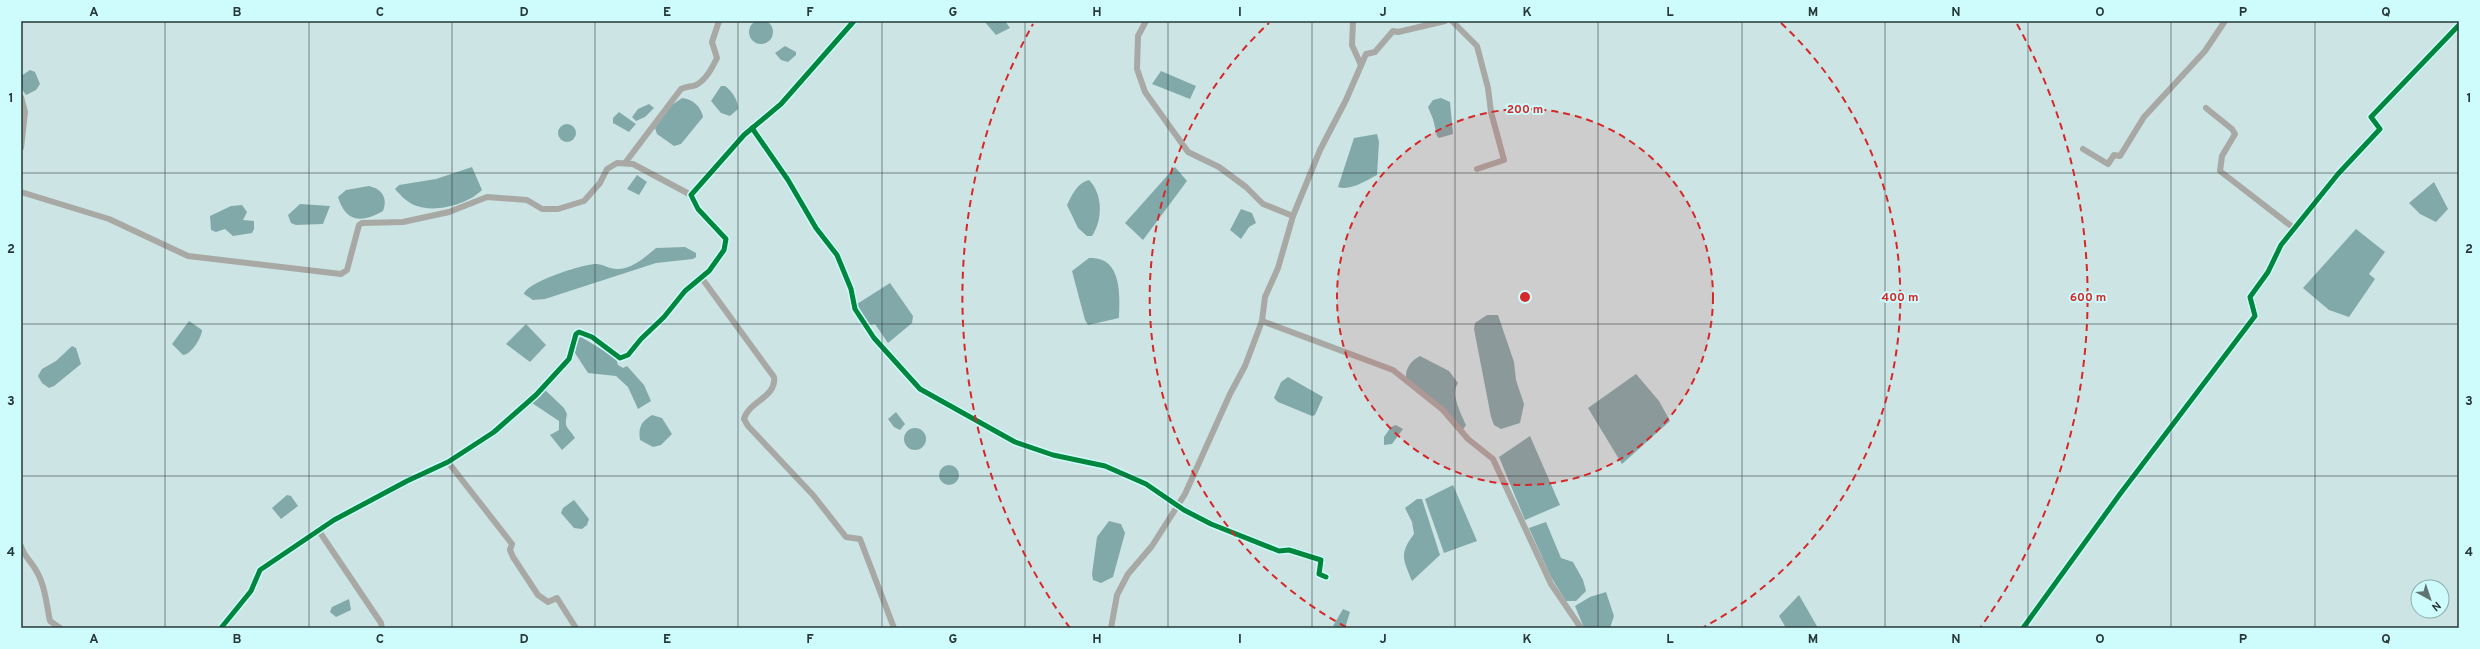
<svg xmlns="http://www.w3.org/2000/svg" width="2480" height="649" viewBox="0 0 2480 649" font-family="Overpass,sans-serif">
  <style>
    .water { fill: #82a9aa }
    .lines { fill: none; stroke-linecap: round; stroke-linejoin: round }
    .minor { stroke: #a8a8a5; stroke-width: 6 }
    .cycleway-casing { stroke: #cefcfd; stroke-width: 8 }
    .cycleway { stroke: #00873e; stroke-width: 5 }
    .grid { fill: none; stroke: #263838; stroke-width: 1; stroke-opacity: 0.55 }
    .ring { fill: none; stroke: #d62828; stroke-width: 2; stroke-dasharray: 7 5 }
    .centre { fill: #d62828; stroke: #cefcfd; stroke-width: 2 }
    .ring-label { font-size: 12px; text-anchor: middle; font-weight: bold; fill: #d62828; stroke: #cefcfd; stroke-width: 4; stroke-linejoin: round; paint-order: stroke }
    .neatline { fill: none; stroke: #263838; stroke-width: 1.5 }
    .grid-label { font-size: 13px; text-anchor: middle; font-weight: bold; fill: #263838 }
  </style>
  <rect width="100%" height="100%" fill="#cce4e4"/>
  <!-- water -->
  <g class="water">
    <circle cx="761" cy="32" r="12"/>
    <polygon points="984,21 1005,21 1010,28 996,35"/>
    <polygon points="785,46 796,52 796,55 788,62 781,60 775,53"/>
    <polygon points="30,70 35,72 40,84 36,90 26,95 21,88 21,76"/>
    <polygon points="1161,71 1196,86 1190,99 1152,84"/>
    <path d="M721,86H725C732,91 738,100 738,109L730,116L721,113L711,101Z"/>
    <path d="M682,98C693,99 701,107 703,117L681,144L674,146L657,134L655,128L672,105Z"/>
    <polygon points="1441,98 1450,102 1453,134 1439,138 1437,136 1433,119 1428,107 1433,100"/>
    <polygon points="649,104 654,108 645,117 636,121 632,117 638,109"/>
    <polygon points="619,112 636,124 629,132 613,123 613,118"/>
    <circle cx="567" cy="133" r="9"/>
    <path d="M1377,134L1379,142L1377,175C1365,181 1351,191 1338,187L1354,138Z"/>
    <path d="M472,167L482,190C468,204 436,213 417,206C409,204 401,196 395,189L399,185L436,179Z"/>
    <polygon points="1175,167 1187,181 1143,240 1125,223"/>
    <polygon points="637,175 647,182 639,195 627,189"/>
    <path d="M1089,180C1103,194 1103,220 1092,236H1087L1078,228L1067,205C1072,195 1077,183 1089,180Z"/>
    <polygon points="2434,182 2448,209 2436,222 2420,214 2409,203"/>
    <path d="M369,186C382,189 388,198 383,211C362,223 346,223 338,197L346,190Z"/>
    <polygon points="300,204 330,206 323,224 296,225 291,223 288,215"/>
    <polygon points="242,205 247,212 243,220 254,221 254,229 252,233 233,236 225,229 216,232 211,230 210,216 231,206"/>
    <polygon points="1241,209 1252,213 1256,223 1249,227 1241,239 1230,230"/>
    <polygon points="2356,229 2385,252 2369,274 2375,279 2349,317 2329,310 2303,288"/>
    <path d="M685,247L696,253V257L693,259L656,263L545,299L533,300L524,294C527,282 583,264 596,264C603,264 609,269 617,269C633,269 645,257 656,248Z"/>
    <path d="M1089,258C1122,256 1120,295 1119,318L1088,325L1085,320L1072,271Z"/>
    <polygon points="890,283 913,316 912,323 888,343 875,324 871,325 864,318 857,304"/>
    <polygon points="1487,315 1498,315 1514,362 1516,380 1524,404 1520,423 1501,429 1494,425 1491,417 1474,329 1475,323"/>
    <path d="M189,321L202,330C202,337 191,355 183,355L172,344Z"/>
    <polygon points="526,324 546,345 530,362 506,344"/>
    <polygon points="581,337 616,358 618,365 623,368 627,366 644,385 651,401 638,409 628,387 616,376 588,373 575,353 577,339"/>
    <polygon points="72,346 76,348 81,364 54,386 49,388 42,383 38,376 42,369 56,361"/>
    <path d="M1420,356L1449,371L1458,383C1450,394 1461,413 1466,425L1462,431L1406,378C1405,368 1412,360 1420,356Z"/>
    <polygon points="1636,374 1659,401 1670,421 1622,464 1588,408"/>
    <polygon points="1288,377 1323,397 1315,415 1312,416 1278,402 1274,398 1281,382"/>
    <path d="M544,389L564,408L567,414C564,429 567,425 575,438L562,450L550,435L559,430V421L532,403Z"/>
    <polygon points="896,412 905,424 900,430 894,427 888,419"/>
    <path d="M652,415L662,418L672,434L661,445L653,447L640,440C638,427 641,422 652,415Z"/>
    <polygon points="1396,425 1403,429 1392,444 1384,445 1384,437 1391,427"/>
    <circle cx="915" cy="439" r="11"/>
    <polygon points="1530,436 1560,505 1525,520 1499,457"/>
    <circle cx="949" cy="475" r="10"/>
    <polygon points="1453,485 1477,541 1444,553 1425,499"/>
    <polygon points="287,495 291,496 298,506 281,519 272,508"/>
    <path d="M1417,499H1422L1440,555L1412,581C1403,559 1399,554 1414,534L1412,522L1405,508Z"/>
    <polygon points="574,500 589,519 587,525 582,529 574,528 561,513 563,508"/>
    <polygon points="1109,521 1121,524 1125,533 1113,577 1101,583 1093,580 1092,574 1097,537"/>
    <polygon points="1546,522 1561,558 1573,562 1583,580 1586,591 1576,601 1566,601 1551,577 1529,528"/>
    <polygon points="1606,592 1614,616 1610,628 1584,628 1575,606 1590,597"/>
    <polygon points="1799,595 1818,628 1786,628 1779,616"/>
    <polygon points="349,599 351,610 336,617 330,612 332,607"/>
    <polygon points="1343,609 1350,612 1345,628 1333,626"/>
  </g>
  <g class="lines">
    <!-- minor -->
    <g class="minor">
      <polyline points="1146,21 1138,36 1137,69 1145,92 1188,152 1219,167 1246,187 1263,204 1293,216"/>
      <polyline points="1353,21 1352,45 1361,65"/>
      <polyline points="1452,21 1477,46 1488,88 1491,112 1504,160 1477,169"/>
      <polyline points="21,97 25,112 21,148"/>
      <polyline points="2206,108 2232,129 2235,134 2222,156 2220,171 2295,229"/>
      <polyline points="752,128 788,180 816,228 837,255 851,289 855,309 874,338 920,389 1015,442 1053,455 1105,466 1146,484 1184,510 1211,524 1279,551 1289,550 1321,560 1319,574 1326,577"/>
      <polyline points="2083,149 2108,164 2114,155 2120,156 2144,117 2205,51 2225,21"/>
      <path d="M625,163L681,89C686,86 691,87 696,85C706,80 712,68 717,58L712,42L719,21"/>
      <polyline points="21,192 109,219 188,256 341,274 347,270 359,225 362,223 403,222 449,212 487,197 527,200 542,209 558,209 584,201 600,183 607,169 617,163 633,164 691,195"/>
      <path d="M701,277L774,377C777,397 748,402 744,419L748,426L813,495L846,537L860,539L894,628"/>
      <polyline points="1262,321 1393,370 1443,410 1468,439 1493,459 1551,584 1581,628"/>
      <polyline points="448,462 512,544 510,550 513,557 538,595 548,602 557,598 576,628"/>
      <polyline points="319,531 381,623 382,628"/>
      <path d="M21,546C24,556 29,559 34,567C45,583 46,602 50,621L60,628"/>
      <polyline points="221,628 251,591 260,570 334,520 407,481 448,462 494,432 536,395 569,359 576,334 579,332 592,337 620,358 628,355 641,339 664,317 685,291 709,271 724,250 726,239 698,209 691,195 744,135 781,104 854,21"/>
      <polyline points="1111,628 1117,595 1128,574 1152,546 1185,494 1230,394 1245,366 1262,321 1265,297 1278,268 1293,216 1320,150 1346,100 1366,54 1375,52 1393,31 1398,32 1445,21"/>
      <polyline points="2023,628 2120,494 2255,316 2250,297 2268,272 2281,245 2338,174 2380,129 2371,117 2459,25"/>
    </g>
    <!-- cycleway casing -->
    <g class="cycleway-casing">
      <g id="cycleway">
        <polyline points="752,128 788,180 816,228 837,255 851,289 855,309 874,338 920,389 1015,442 1053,455 1105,466 1146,484 1184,510 1211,524 1279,551 1289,550 1321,560 1319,574 1326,577"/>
        <polyline points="221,628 251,591 260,570 334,520 407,481 448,462 494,432 536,395 569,359 576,334 579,332 592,337 620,358 628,355 641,339 664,317 685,291 709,271 724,250 726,239 698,209 691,195 744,135 781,104 854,21"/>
        <polyline points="2023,628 2120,494 2255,316 2250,297 2268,272 2281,245 2338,174 2380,129 2371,117 2459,25"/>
      </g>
    </g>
    <!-- cycleway -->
    <use href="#cycleway" class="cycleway"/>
  </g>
  <!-- grid -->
  <path class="grid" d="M165,21V628M309,21V628M452,21V628M595,21V628M738,21V628M882,21V628M1025,21V628M1168,21V628M1312,21V628M1455,21V628M1598,21V628M1742,21V628M1885,21V628M2028,21V628M2171,21V628M2315,21V628M21,173H2459M21,324H2459M21,476H2459"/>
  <!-- distance rings -->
  <circle cx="1525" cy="297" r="188" fill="#d62828" fill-opacity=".12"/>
  <g class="ring">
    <circle cx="1525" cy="297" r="188"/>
    <path d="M1346 627A375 375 0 0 1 1269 23M1781 23A375 375 0 0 1 1704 627"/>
    <path d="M1070 628A563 563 0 0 1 1033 24M2017 24A563 563 0 0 1 1980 628"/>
  </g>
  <circle cx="1525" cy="297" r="6" class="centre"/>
  <g class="ring-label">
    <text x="1525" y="113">200 m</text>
    <text x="1900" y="301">400 m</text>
    <text x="2088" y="301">600 m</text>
  </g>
  <!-- border -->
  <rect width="2480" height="649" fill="none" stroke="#cefcfd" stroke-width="44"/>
  <!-- north arrow -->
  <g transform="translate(2430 599) rotate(140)"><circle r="19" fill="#cefcfd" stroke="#8baeae"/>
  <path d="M0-3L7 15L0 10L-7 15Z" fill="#607474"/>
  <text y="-6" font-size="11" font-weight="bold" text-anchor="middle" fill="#263838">N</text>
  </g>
  <rect x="22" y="22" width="2436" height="605" class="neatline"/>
  <g class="grid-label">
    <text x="94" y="16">A</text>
    <text x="237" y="16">B</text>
    <text x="380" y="16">C</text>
    <text x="524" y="16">D</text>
    <text x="667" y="16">E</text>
    <text x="810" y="16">F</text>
    <text x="953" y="16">G</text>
    <text x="1097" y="16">H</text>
    <text x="1240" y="16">I</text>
    <text x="1383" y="16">J</text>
    <text x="1527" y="16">K</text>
    <text x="1670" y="16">L</text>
    <text x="1813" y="16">M</text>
    <text x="1956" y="16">N</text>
    <text x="2100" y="16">O</text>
    <text x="2243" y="16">P</text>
    <text x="2386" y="16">Q</text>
    <text x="11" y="102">1</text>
    <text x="2469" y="102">1</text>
    <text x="11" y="253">2</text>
    <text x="2469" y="253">2</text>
    <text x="11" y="405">3</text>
    <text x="2469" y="405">3</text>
    <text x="11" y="556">4</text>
    <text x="2469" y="556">4</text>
    <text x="94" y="643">A</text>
    <text x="237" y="643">B</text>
    <text x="380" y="643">C</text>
    <text x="524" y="643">D</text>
    <text x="667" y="643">E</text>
    <text x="810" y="643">F</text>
    <text x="953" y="643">G</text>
    <text x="1097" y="643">H</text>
    <text x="1240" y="643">I</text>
    <text x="1383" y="643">J</text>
    <text x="1527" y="643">K</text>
    <text x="1670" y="643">L</text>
    <text x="1813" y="643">M</text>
    <text x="1956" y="643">N</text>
    <text x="2100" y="643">O</text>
    <text x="2243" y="643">P</text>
    <text x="2386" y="643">Q</text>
  </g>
</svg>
